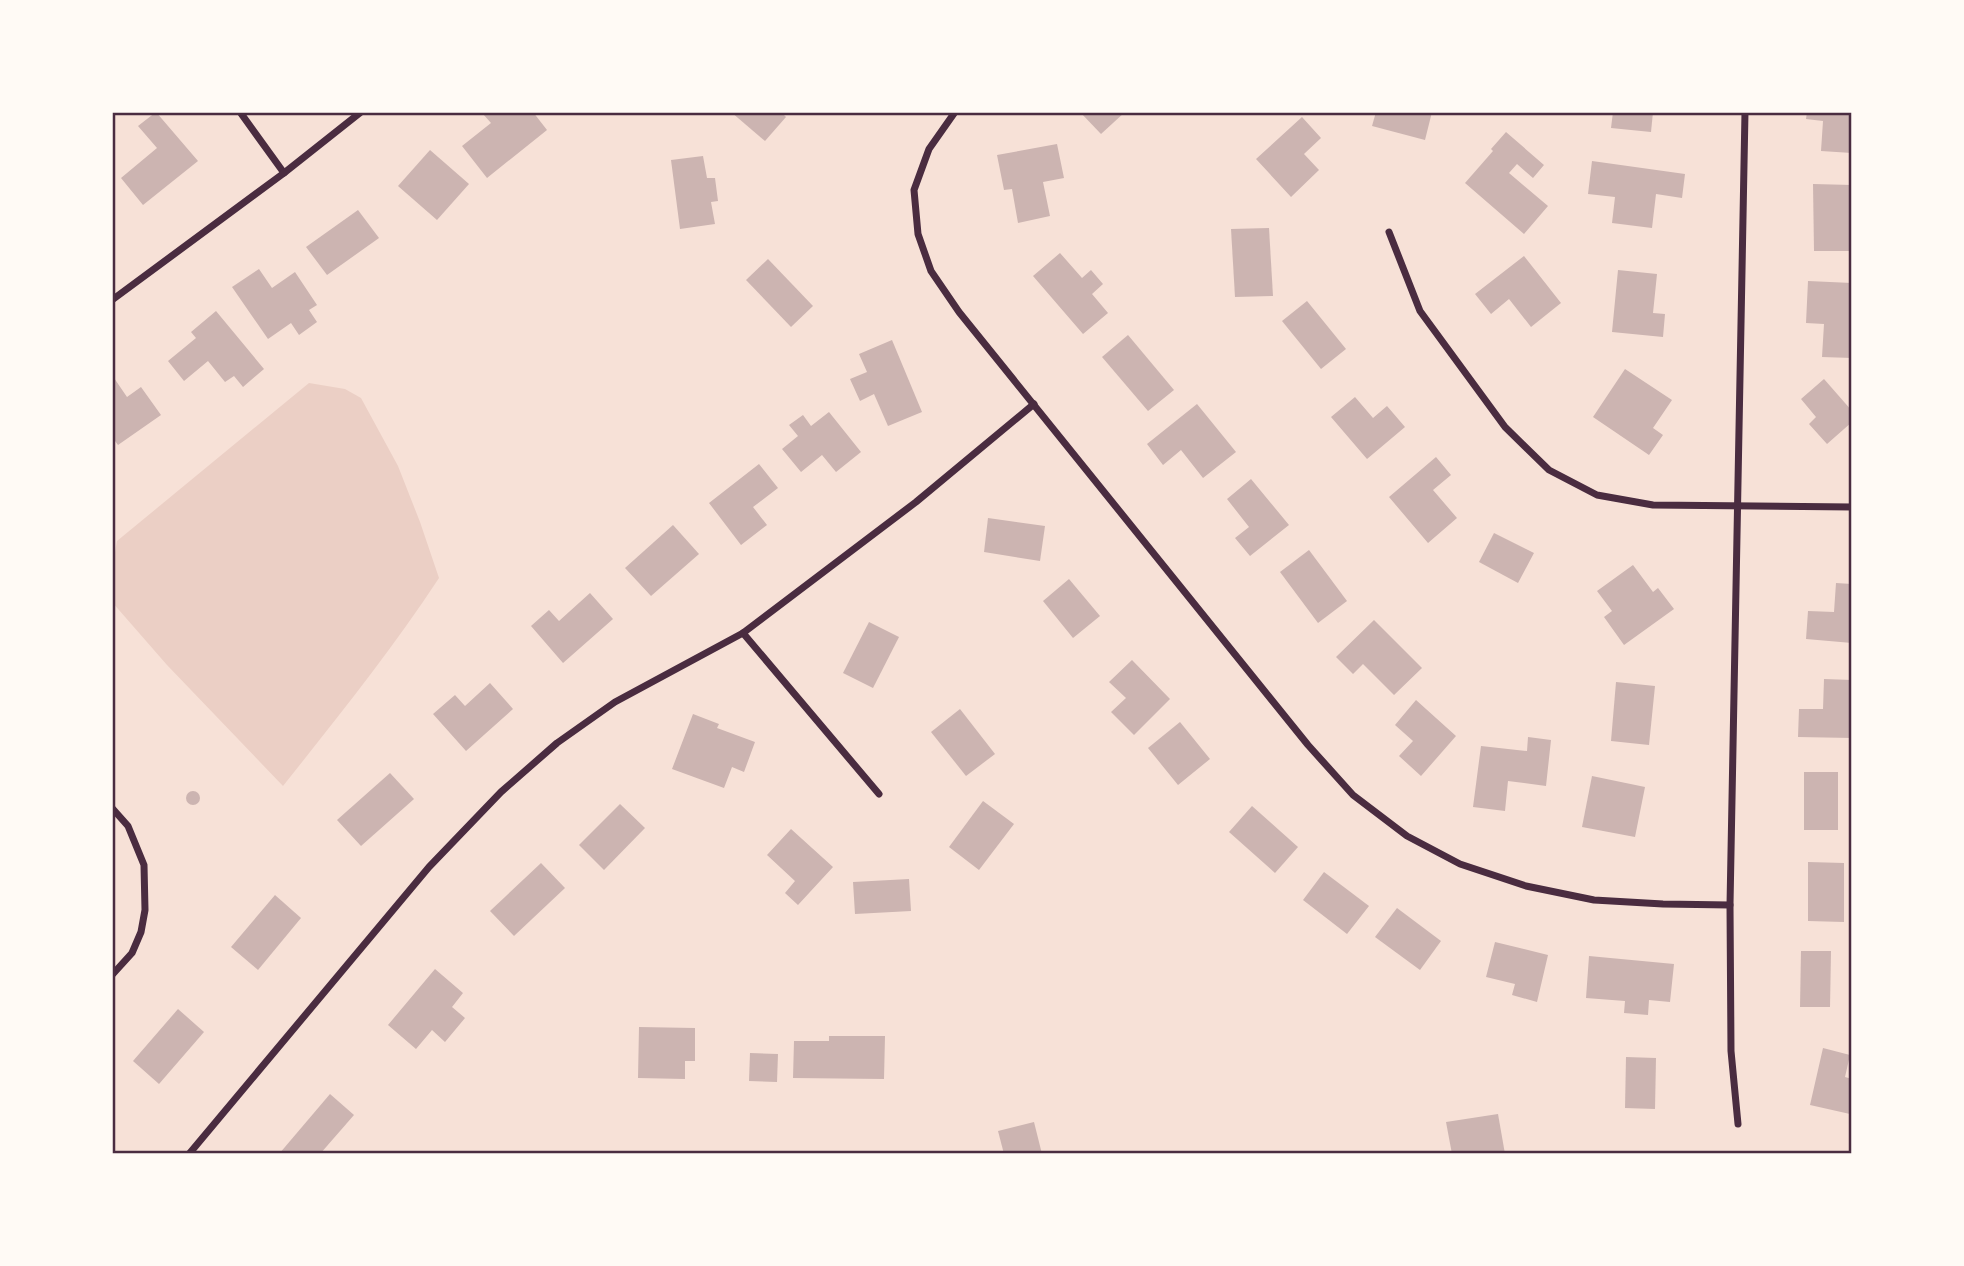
<svg xmlns="http://www.w3.org/2000/svg" width="1964" height="1266" viewBox="0 0 1964 1266" font-family="'Source Serif 4',serif">
  <style>
    .green { fill: #ebcfc5 }
    .building { fill: #ccb4b1 }
    .lines { fill: none; stroke-linecap: round; stroke-linejoin: round }
    .minor { stroke: #4a2c40; stroke-width: 7 }
    .neatline { fill: none; stroke: #4a2c40; stroke-width: 2.5 }
  </style>
  <rect width="100%" height="100%" fill="#f7e1d7"/>
  <!-- green -->
  <path class="green" d="M309,383L345,389L361,398L398,466L420,522L439,578C391,651 337,718 283,786L167,665L112,602V569L117,541Z"/>
  <!-- building -->
  <g class="building">
    <polygon points="156,112 198,161 143,205 121,178 157,148 138,126"/>
    <polygon points="485,112 533,112 547,130 487,178 462,146 491,123 483,114"/>
    <polygon points="731,112 781,112 786,117 765,141"/>
    <polygon points="1080,112 1125,112 1101,134"/>
    <polygon points="1376,112 1432,112 1425,140 1372,126"/>
    <polygon points="1613,112 1653,112 1651,132 1611,128"/>
    <polygon points="1807,112 1852,112 1852,153 1821,151 1823,121 1806,119"/>
    <polygon points="1302,117 1321,138 1304,154 1319,170 1291,197 1256,159"/>
    <polygon points="1506,132 1544,165 1533,178 1517,164 1509,173 1548,206 1524,234 1465,183 1493,151 1491,149"/>
    <polygon points="1057,144 1064,178 1043,182 1050,216 1018,223 1012,189 1004,190 997,155"/>
    <polygon points="430,150 469,184 437,220 398,186"/>
    <polygon points="703,156 707,178 715,178 718,201 711,202 715,224 680,229 671,160"/>
    <polygon points="1592,161 1685,174 1682,198 1656,194 1652,228 1612,223 1615,197 1588,194"/>
    <polygon points="1813,184 1852,185 1852,251 1814,251"/>
    <polygon points="358,210 379,238 327,275 306,247"/>
    <polygon points="1269,228 1273,296 1235,297 1231,229"/>
    <polygon points="1060,253 1082,278 1091,270 1103,284 1092,294 1108,313 1083,334 1033,276"/>
    <polygon points="1524,256 1561,303 1531,327 1509,299 1491,314 1475,294"/>
    <polygon points="768,259 813,306 791,327 746,280"/>
    <polygon points="259,269 272,288 295,272 317,305 309,310 317,322 299,335 291,323 268,339 232,287"/>
    <polygon points="1618,270 1657,274 1653,313 1665,314 1663,337 1612,332"/>
    <polygon points="1808,281 1852,283 1852,358 1822,357 1824,324 1806,323"/>
    <polygon points="1307,301 1346,349 1321,369 1282,321"/>
    <polygon points="216,311 264,369 243,387 234,376 225,382 208,361 184,381 168,361 196,338 191,332"/>
    <polygon points="1128,335 1174,390 1148,411 1102,357"/>
    <polygon points="892,340 922,412 888,426 874,394 860,401 850,379 867,372 859,354"/>
    <polygon points="1625,369 1672,400 1653,428 1663,435 1649,455 1593,417"/>
    <polygon points="112,375 127,397 141,387 161,415 118,445 112,437"/>
    <polygon points="1824,379 1852,411 1852,422 1827,444 1809,424 1816,417 1801,399"/>
    <polygon points="1355,397 1373,418 1387,406 1405,427 1367,459 1331,417"/>
    <polygon points="1197,404 1236,452 1203,478 1181,450 1163,465 1147,444"/>
    <polygon points="829,412 861,452 836,472 822,455 801,472 782,449 798,436 789,425 803,415 811,426"/>
    <polygon points="1436,457 1451,475 1433,490 1457,518 1428,543 1389,497"/>
    <polygon points="759,464 778,488 753,507 767,525 741,545 709,503"/>
    <polygon points="1251,479 1289,525 1250,556 1235,538 1249,527 1227,499"/>
    <polygon points="988,518 1045,526 1040,561 984,552"/>
    <polygon points="673,525 699,554 651,596 625,568"/>
    <polygon points="1494,533 1534,553 1518,583 1479,562"/>
    <polygon points="1309,550 1347,601 1318,623 1280,572"/>
    <polygon points="1633,565 1653,592 1658,588 1674,609 1624,645 1604,617 1612,611 1597,591"/>
    <polygon points="1069,579 1100,616 1073,638 1043,601"/>
    <polygon points="1836,583 1852,584 1852,643 1806,639 1808,611 1834,612"/>
    <polygon points="590,593 613,619 563,663 531,626 549,610 559,621"/>
    <polygon points="1374,620 1422,668 1394,695 1363,664 1353,674 1336,657"/>
    <polygon points="869,622 899,637 873,688 843,673"/>
    <polygon points="1132,660 1170,699 1134,735 1111,712 1126,698 1109,682"/>
    <polygon points="1824,679 1852,680 1852,738 1798,737 1799,709 1823,709"/>
    <polygon points="1616,682 1655,686 1649,745 1611,741"/>
    <polygon points="490,683 513,709 466,751 433,714 455,695 465,706"/>
    <polygon points="1416,700 1456,736 1421,776 1399,756 1413,741 1395,725"/>
    <polygon points="960,709 995,754 966,776 931,732"/>
    <polygon points="693,714 719,724 717,728 755,742 744,772 732,767 724,788 672,769"/>
    <polygon points="1180,722 1210,759 1178,785 1148,748"/>
    <polygon points="1528,737 1551,740 1546,786 1508,781 1505,811 1473,807 1481,746 1527,751"/>
    <rect x="1804" y="772" width="34" height="58"/>
    <polygon points="390,773 414,799 361,846 337,820"/>
    <polygon points="1592,776 1645,787 1635,837 1582,827"/>
    <circle cx="193" cy="798" r="7"/>
    <polygon points="983,801 1014,824 979,870 949,847"/>
    <polygon points="620,804 645,828 604,870 579,845"/>
    <polygon points="1252,806 1298,847 1275,873 1229,832"/>
    <polygon points="791,829 833,867 798,905 785,893 795,881 767,855"/>
    <polygon points="1808,862 1844,863 1844,922 1808,921"/>
    <polygon points="541,863 565,888 514,936 490,911"/>
    <polygon points="1324,872 1369,906 1347,934 1303,900"/>
    <polygon points="909,879 911,911 855,914 853,882"/>
    <polygon points="275,895 301,918 258,970 231,947"/>
    <polygon points="1397,908 1441,941 1420,970 1375,937"/>
    <polygon points="1495,942 1548,955 1537,1002 1512,995 1515,984 1486,977"/>
    <polygon points="1801,951 1831,951 1830,1007 1800,1007"/>
    <polygon points="1589,956 1674,964 1670,1002 1649,1000 1648,1015 1624,1013 1625,1001 1586,998"/>
    <polygon points="435,969 463,993 452,1007 465,1018 445,1042 432,1030 416,1049 388,1025"/>
    <polygon points="178,1009 204,1032 159,1084 133,1061"/>
    <polygon points="639,1027 695,1028 695,1061 685,1061 685,1079 638,1078"/>
    <polygon points="829,1036 885,1036 884,1079 793,1078 794,1041 829,1041"/>
    <polygon points="1823,1048 1850,1055 1845,1077 1852,1079 1852,1107 1850,1114 1810,1105"/>
    <polygon points="750,1053 778,1054 777,1082 749,1081"/>
    <polygon points="1626,1057 1656,1058 1655,1109 1625,1108"/>
    <polygon points="330,1094 354,1115 320,1154 279,1154"/>
    <polygon points="1498,1114 1505,1154 1452,1154 1446,1122"/>
    <polygon points="1034,1122 1042,1154 1004,1154 998,1131"/>
  </g>
  <g class="lines">
    <!-- minor -->
    <g class="minor">
      <polyline points="240,112 284,173"/>
      <polyline points="955,112 929,149 914,190 918,234 931,271 959,312 1308,745 1353,795 1407,836 1460,864 1526,886 1594,900 1663,904 1730,905"/>
      <polyline points="1389,232 1420,311 1505,427 1549,470 1597,495 1653,505 1852,507"/>
      <polyline points="112,300 284,173 361,112"/>
      <polyline points="743,633 879,794"/>
      <polyline points="112,808 128,826 144,865 145,910 141,932 132,953 112,975"/>
      <polyline points="1738,1124 1731,1051 1730,905 1745,112"/>
      <polyline points="189,1154 429,867 501,792 557,743 615,702 743,633 916,502 1034,404"/>
    </g>
  </g>
  <!-- border -->
  <rect width="1964" height="1266" fill="none" stroke="#fffaf5" stroke-width="228"/>
  <rect x="114" y="114" width="1736" height="1038" class="neatline"/>
</svg>
